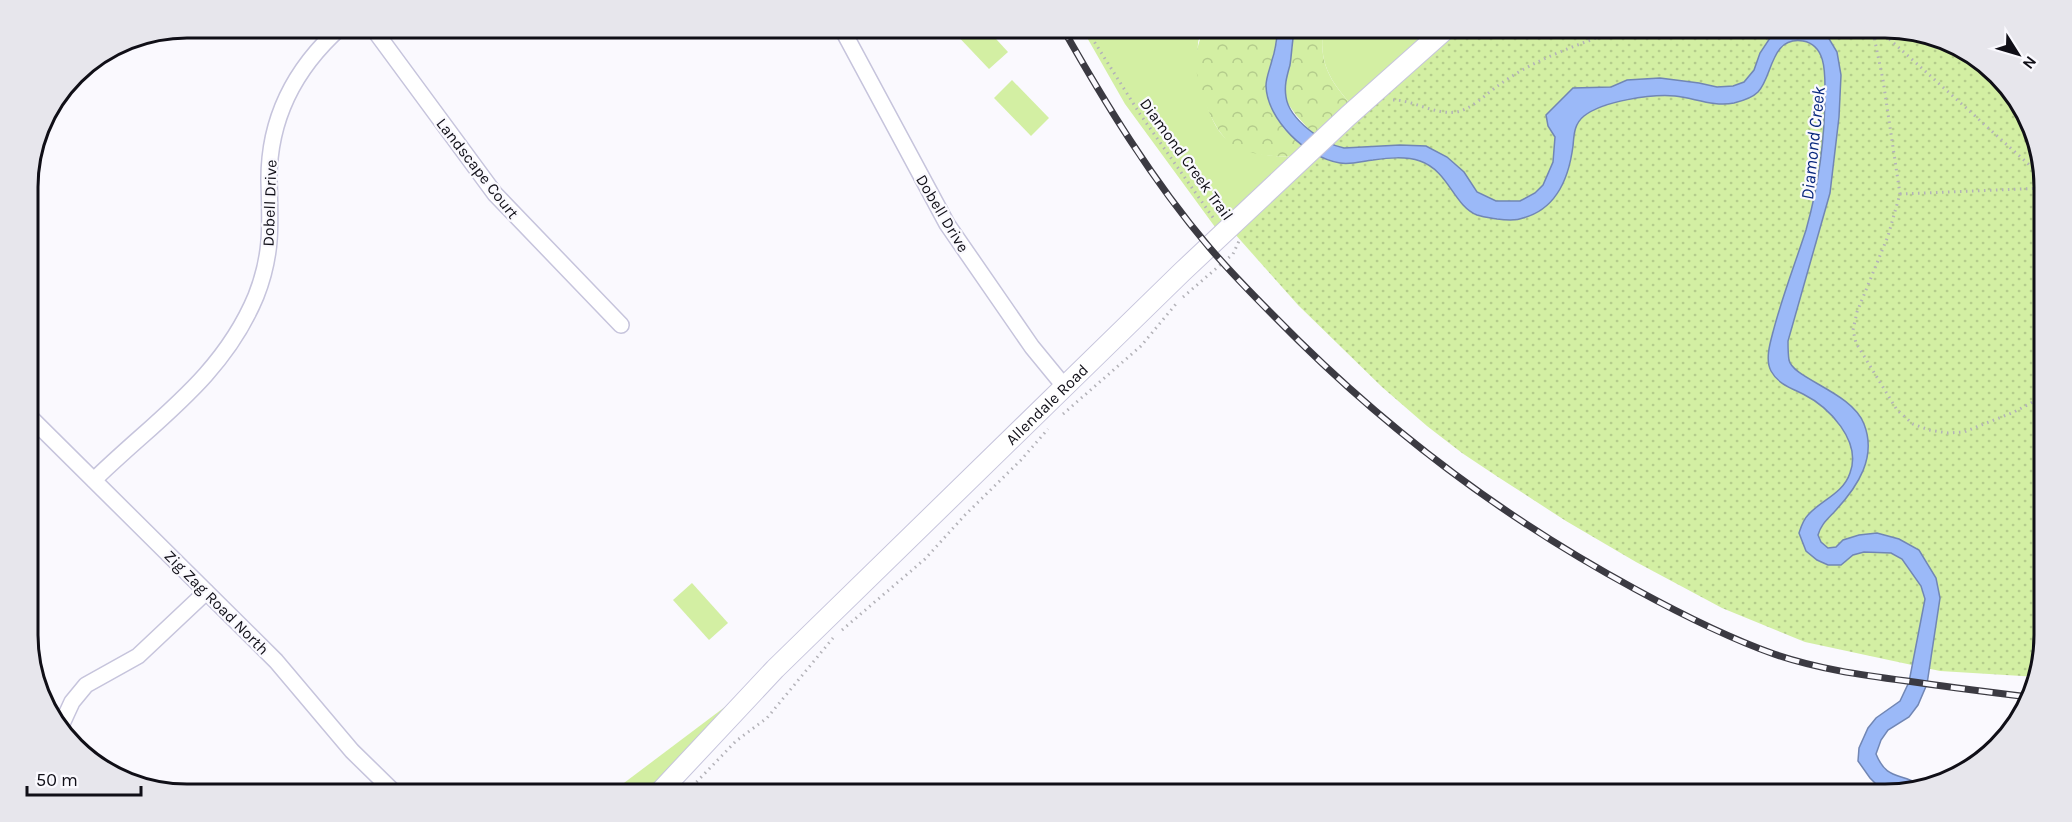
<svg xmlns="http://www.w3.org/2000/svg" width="2072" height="822" viewBox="0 0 2072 822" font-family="Karla,sans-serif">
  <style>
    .green { fill: #d3efa3 }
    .forest { fill: url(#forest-crowns) }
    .park { fill: url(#park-dots) }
    .water { fill: #9bb9f8; stroke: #7186b4; stroke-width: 1.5 }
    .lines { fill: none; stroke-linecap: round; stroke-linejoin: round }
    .minor-casing { stroke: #c6c4dc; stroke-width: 18 }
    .tertiary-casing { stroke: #c6c4dc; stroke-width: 22 }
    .path { stroke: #b3b2b8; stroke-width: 3; stroke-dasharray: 1.5 4.5; stroke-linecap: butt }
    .minor { stroke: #fff; stroke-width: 15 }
    .tertiary { stroke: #fff; stroke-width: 20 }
    .rail-casing { stroke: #3b3a42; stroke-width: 7 }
    .rail { stroke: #faf9fe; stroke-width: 4.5; stroke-dasharray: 14; stroke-linecap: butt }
    .labels { text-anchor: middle; stroke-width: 4.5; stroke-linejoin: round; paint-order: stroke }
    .street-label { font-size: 16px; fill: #100f17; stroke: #faf9fe }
    .water-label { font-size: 18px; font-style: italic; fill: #08287d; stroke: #faf9fe }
    .rim { fill: none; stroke: #100f17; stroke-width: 3 }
  </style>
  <defs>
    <pattern id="forest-crowns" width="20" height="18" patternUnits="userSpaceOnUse" patternTransform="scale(1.5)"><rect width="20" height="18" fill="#d3efa3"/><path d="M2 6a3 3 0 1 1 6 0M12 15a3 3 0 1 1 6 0" fill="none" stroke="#b4cc8c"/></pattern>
    <pattern id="park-dots" width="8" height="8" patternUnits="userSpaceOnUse" patternTransform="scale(1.5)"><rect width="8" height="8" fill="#d3efa3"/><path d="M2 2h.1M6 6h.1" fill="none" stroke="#b4cc8c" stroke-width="1.8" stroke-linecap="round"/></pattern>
  </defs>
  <rect width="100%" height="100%" fill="#faf9fe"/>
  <!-- green -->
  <g class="green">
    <polygon points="955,27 985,27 1008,52 989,69 952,30"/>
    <path d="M1081,27H1205C1202,32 1198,39 1198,44C1195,68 1207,126 1228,140C1251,155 1273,158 1300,156L1215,227L1125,104Z"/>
    <path d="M1323,27H1437L1352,106C1329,79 1319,64 1323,27Z"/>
    <polygon points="1012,80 1049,118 1031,136 994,98"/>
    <polygon points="692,583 728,623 709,640 673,600"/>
    <polygon points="762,679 644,795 608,795"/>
  </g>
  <!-- forest -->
  <g class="forest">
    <path d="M1205,27H1278L1277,40L1266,84L1268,94L1284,129L1307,148L1300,156C1277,157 1256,157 1235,146C1214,135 1199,91 1196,68C1195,53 1199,40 1205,27Z"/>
    <path d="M1295,27H1323C1319,64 1329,79 1352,106L1314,135L1296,115L1286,101V78L1290,64Z"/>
  </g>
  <!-- park -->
  <polygon class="park" points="1459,27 1885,27 1937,36 2012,89 2044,166 2045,635 2038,677 1940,671 1805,642 1722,608 1636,562 1566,521 1498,477 1462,453 1427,426 1382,387 1298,305 1234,233"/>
  <!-- water -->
  <path class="water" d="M1278,27H1295C1292,40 1292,52 1290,65C1287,76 1284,85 1286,97C1289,119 1323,144 1344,148L1400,145L1426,146L1447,157L1464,172L1477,192L1496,201H1520L1535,193L1543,185L1553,162L1555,137L1548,126L1546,115L1573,88L1611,87L1627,80L1660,78L1699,83L1717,87L1733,86L1744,82L1754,70L1760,53L1770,38L1785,27H1812L1828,37L1837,52L1841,75L1839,117L1830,193L1788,341C1788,347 1788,354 1789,360C1793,379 1852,392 1864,424C1877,457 1858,486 1836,510C1828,519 1821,524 1818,535L1821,542L1828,548L1836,547L1843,540L1859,535L1877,533L1899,539L1919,550L1936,578L1940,598L1927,684L1918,705L1909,717L1888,730L1881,740L1876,754C1887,781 1900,772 1920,785L1895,795L1884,792L1870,778L1858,761L1859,748L1868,728L1876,718L1900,701L1909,682L1925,599L1921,586L1902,559L1891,553L1864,552L1853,555L1841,565H1828L1817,560L1806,551L1799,533C1801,527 1803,520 1808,515C1821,500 1843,494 1850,473C1862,441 1829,407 1803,394C1791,388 1778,384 1771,371C1765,360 1770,343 1773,332C1782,297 1795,264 1806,230C1819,184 1825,138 1825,91C1825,73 1826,45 1803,41C1770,36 1773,77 1758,92C1753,97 1742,101 1734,103C1714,107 1694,98 1675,96C1651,94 1603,101 1584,116C1574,124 1574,135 1573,146C1569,177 1557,209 1523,218C1516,221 1505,220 1497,219C1491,218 1483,217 1477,215C1453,205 1449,171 1420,161C1405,156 1388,158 1373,160C1363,161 1351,165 1340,163C1307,158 1267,120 1266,86C1266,77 1270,69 1272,60C1276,49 1277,38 1278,27Z"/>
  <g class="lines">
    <!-- minor casing -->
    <g class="minor-casing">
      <g id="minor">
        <polyline points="372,27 495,194 621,325"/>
        <polyline points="841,27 947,224 1032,347 1064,386"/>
        <polyline points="29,416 276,661 352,751 397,795"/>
        <path d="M94,480C154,421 222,378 256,296C273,253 270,223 269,179C269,118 296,67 341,27"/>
        <polyline points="60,728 72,702 86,685 138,656 206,592"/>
      </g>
    </g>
    <!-- tertiary casing -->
    <g class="tertiary-casing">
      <g id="tertiary">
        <path id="s1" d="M657,795L775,669L1182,272L1348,116L1448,27"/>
      </g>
    </g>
    <!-- path -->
    <g class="path">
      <polyline points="1085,27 1140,114 1214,219"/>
      <polyline points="1872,27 1883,80 1900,194 1888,236 1857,312 1853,330 1856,343 1897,410 1913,424 1929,430 1948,433 1964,432 2014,412 2044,396"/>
      <polyline points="1876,27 2044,178"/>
      <path d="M1393,100C1414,100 1434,115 1456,112C1471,110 1487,93 1499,85C1537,57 1582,44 1625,27"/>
      <polyline points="1900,194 2044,188"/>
      <polyline points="1183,297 1233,254 1239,241"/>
      <polyline points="1063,414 1141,346 1176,304"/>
      <polyline points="842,630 925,559 965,515 1021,460 1048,429"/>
      <polyline points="684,795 736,741 767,718 833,638"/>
    </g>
    <!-- minor -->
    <use href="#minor" class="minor"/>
    <!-- tertiary -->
    <use href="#tertiary" class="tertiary"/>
    <!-- rail casing -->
    <g class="rail-casing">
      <path id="rail" d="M1062,27C1105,103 1152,180 1209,247C1237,280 1268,310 1299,341C1399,439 1511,522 1635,589C1679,613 1726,637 1774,654C1818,669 1861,675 1907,681C1947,687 1988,692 2029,697"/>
    </g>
    <!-- rail -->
    <use href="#rail" class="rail"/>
  </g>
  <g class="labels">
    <!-- street labels -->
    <g class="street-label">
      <text transform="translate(1187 159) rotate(54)" y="6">Diamond Creek Trail</text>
      <text transform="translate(478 168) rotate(52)" y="6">Landscape Court</text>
      <text transform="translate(269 203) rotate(-88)" y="6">Dobell Drive</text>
      <text transform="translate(943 213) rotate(59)" y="6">Dobell Drive</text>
      <text dy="6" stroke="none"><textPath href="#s1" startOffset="552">Allendale Road</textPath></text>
      <text transform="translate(217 602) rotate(45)" y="6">Zig Zag Road North</text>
    </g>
    <!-- water labels -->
    <g class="water-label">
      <text transform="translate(1813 143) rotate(-84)" y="6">Diamond Creek</text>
    </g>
  </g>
  <!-- crop -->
  <path d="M0 0H2072V822H0ZM187 38H1885A149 149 0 0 1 2034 187V635A149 149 0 0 1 1885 784H187A149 149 0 0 1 38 635V187A149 149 0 0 1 187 38Z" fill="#e7e6ec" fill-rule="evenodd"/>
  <path class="rim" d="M187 38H1885A149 149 0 0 1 2034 187V635A149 149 0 0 1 1885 784H187A149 149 0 0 1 38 635V187A149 149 0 0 1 187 38Z"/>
  <!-- north arrow -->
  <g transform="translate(2018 54) rotate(127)" stroke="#faf9fe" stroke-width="4.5" paint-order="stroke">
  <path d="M0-4.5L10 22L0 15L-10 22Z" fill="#100f17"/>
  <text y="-9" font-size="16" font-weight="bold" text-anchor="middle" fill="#100f17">N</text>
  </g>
  <!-- scale -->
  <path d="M27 786v9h114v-9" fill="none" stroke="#100f17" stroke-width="3"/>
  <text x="36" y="786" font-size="18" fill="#100f17" stroke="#faf9fe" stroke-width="4.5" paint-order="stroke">50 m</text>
</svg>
